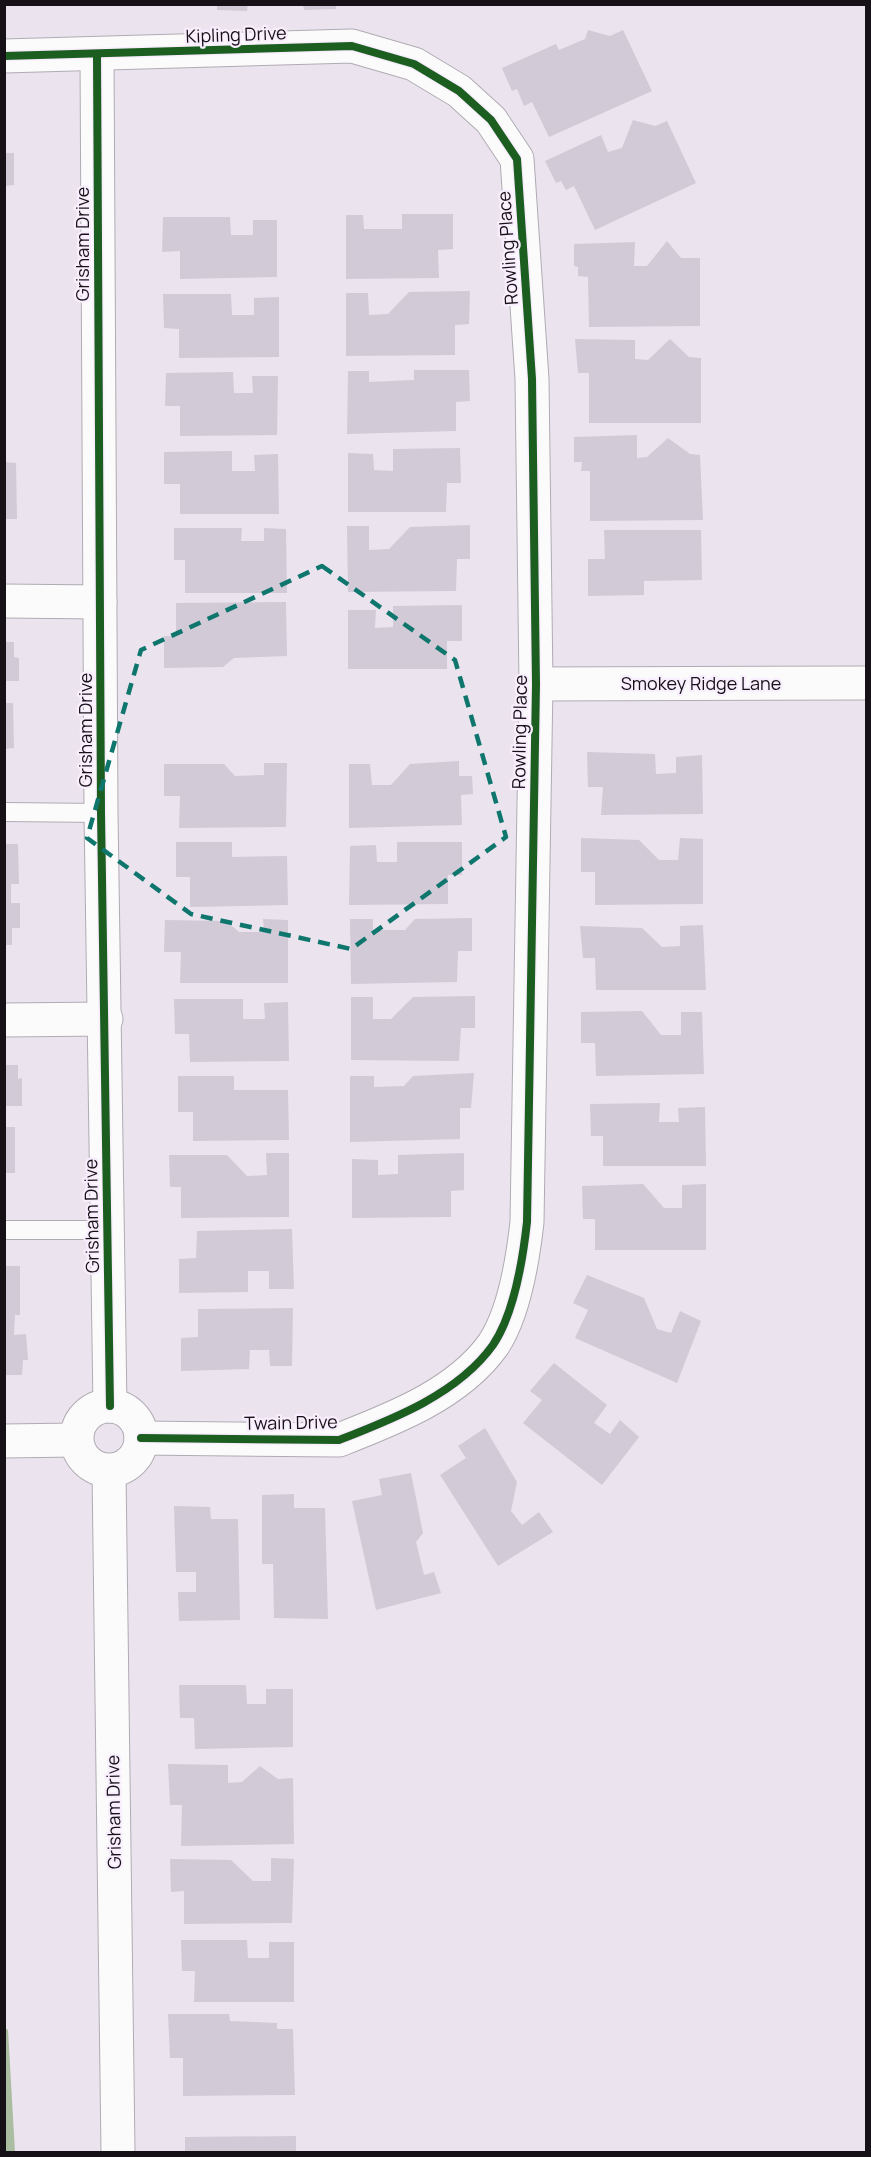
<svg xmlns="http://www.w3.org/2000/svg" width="871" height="2157" viewBox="0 0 871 2157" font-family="Manrope,sans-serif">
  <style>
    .water { fill: #abbda1 }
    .building { fill: #d2cad7 }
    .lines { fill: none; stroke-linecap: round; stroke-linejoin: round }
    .lane-casing { stroke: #b0abb3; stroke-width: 20 }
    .street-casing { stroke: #b0abb3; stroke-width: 35 }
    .lane { stroke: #fcfbfc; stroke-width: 18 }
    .street { stroke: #fcfbfc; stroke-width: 33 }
    .cycleway-casing { stroke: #f8eefd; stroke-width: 11 }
    .cycleway { stroke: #1b5e20; stroke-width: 8 }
    .marked { fill: none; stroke: #0f766e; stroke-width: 4.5; stroke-dasharray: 12 8; stroke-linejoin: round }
    .labels { text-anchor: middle; stroke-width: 4.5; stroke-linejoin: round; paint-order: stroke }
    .street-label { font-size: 18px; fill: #151117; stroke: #f8eefd }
  </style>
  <rect width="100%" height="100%" fill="#ebe4ee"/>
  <!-- water -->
  <polygon class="water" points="4,2027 8,2030 15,2152 5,2152"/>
  <!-- building -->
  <g class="building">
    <polygon points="217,4 248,4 247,11 217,10"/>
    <polygon points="303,4 336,4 336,9 304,10"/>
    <polygon points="588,30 610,36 623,30 652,91 549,137 532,102 524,106 517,89 512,91 502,68 556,44 559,50 585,39"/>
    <polygon points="633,120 655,126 667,121 696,183 595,230 574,186 566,190 561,181 556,183 545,161 601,135 608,152 622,148"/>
    <polygon points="4,153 14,153 14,185 4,186"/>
    <polygon points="402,214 453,214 453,249 438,250 439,278 346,279 346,215 363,215 364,229 402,229"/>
    <polygon points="163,217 230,217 231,235 253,235 253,220 277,220 277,277 180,279 180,251 162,252"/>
    <polygon points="667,241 681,258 700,258 700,326 589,327 588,277 578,276 578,267 574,266 574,244 635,242 634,266 647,266"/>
    <polygon points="470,291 469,324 455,325 455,355 346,356 346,293 368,293 369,315 388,314 409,292"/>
    <polygon points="163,294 231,294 232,315 254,315 254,298 279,297 279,357 179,358 179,329 164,328"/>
    <polygon points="575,339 635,340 635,359 648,360 670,339 689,357 701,358 701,423 589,423 589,373 578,373"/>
    <polygon points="414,370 469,370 470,401 456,402 456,431 347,434 348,371 369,371 369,382 414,380"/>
    <polygon points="233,372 234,393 253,393 252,376 278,376 277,435 180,436 180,406 165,406 166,373"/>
    <polygon points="637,435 637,458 647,457 668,438 690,454 700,455 703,520 590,521 590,471 581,471 582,462 574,462 574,437"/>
    <polygon points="460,448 461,483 447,483 446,512 348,512 348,453 373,454 374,470 393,471 393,449"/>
    <polygon points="232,451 232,471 255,471 254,455 278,454 279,514 180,514 180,484 164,484 164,452"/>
    <polygon points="4,462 16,463 17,519 4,519"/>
    <polygon points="470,525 470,559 457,559 456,591 348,592 347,526 369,526 369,550 389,549 410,527"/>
    <polygon points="174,528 242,528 241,541 264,541 264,528 286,529 287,593 185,593 185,560 174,560"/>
    <polygon points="604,530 701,530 702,580 644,581 644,595 588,596 588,559 605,559"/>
    <polygon points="286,602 287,656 234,658 223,667 164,668 164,636 176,636 176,603"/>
    <polygon points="462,605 462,641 447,641 447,669 348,669 348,610 376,610 375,628 393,627 393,606"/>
    <polygon points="4,642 14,642 14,657 19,658 19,681 4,681"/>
    <polygon points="4,703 13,703 14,748 4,749"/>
    <polygon points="587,752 655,754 656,774 676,773 676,757 702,755 703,814 601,815 603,787 588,787"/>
    <polygon points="459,761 459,776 472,776 473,794 461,795 462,825 349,828 349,764 370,764 372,785 391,785 410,764"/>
    <polygon points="264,763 287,763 286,827 179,828 180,796 164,796 164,764 224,764 235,776 264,775"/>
    <polygon points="581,838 639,840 659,860 678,860 680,838 703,839 703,904 595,905 595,872 581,872"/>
    <polygon points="176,842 232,842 232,857 287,856 288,905 190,907 190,877 176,877"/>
    <polygon points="397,842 462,842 462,875 448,875 448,904 349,905 350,846 376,845 377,862 397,862"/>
    <polygon points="4,844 18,844 19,884 11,884 11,903 20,903 20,928 12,928 12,945 4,945"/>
    <polygon points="472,918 472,951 458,951 457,982 351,984 350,919 373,919 373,930 405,930 415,919"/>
    <polygon points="263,919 288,920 288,983 180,983 181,952 164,952 165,920 226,921 239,932 264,932"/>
    <polygon points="703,925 706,990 596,990 595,958 583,958 580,926 642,928 662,947 680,946 680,926"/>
    <polygon points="475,996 475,1028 461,1028 459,1061 351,1060 351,997 373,997 373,1019 391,1019 413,997"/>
    <polygon points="174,999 243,999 243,1019 265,1019 264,1003 288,1002 289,1061 190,1062 189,1034 175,1034"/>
    <polygon points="642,1011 661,1035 681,1035 681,1012 702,1012 704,1074 596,1076 595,1043 581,1043 581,1012"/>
    <polygon points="4,1065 18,1065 18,1079 22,1078 22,1106 4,1106"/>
    <polygon points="474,1073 471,1108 460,1108 460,1139 350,1142 350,1076 374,1076 374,1087 404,1086 413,1076"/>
    <polygon points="178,1076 234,1076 234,1090 288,1090 289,1140 193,1141 193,1112 178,1112"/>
    <polygon points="660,1103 659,1122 679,1122 678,1108 705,1107 706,1166 603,1166 603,1136 591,1136 590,1104"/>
    <rect x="4" y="1127" width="11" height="46"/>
    <polygon points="266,1153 289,1153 289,1217 181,1218 181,1187 170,1187 169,1155 227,1155 247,1176 267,1175"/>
    <polygon points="464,1153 464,1190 451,1191 451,1217 352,1218 352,1159 378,1160 378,1175 398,1174 398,1155"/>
    <polygon points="643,1184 664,1208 682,1208 682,1185 706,1184 706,1250 595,1250 595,1219 583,1219 582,1186"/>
    <polygon points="292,1229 294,1289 269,1289 269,1271 248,1271 248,1292 179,1293 179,1259 196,1258 197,1231"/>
    <polygon points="4,1266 20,1266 20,1315 15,1315 14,1335 26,1334 28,1360 23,1360 22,1375 4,1375"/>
    <polygon points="587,1275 644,1298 657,1329 671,1333 680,1311 701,1321 677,1383 575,1338 588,1310 573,1303"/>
    <polygon points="293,1308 292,1366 270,1366 269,1350 250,1350 249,1369 181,1371 181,1338 198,1337 198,1309"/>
    <polygon points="554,1363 607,1405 594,1423 610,1434 620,1420 639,1437 602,1485 523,1423 542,1400 530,1391"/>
    <polygon points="485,1428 517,1482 511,1511 522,1525 539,1512 553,1532 498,1566 440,1475 466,1458 458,1446"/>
    <polygon points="411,1473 423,1533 416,1542 424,1575 434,1572 441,1593 376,1610 352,1501 382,1495 379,1479"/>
    <polygon points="294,1494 294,1508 325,1508 328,1619 274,1618 273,1564 262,1564 262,1495"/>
    <polygon points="174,1506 210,1507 211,1519 238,1519 240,1620 179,1621 178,1592 196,1592 196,1572 176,1572"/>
    <polygon points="179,1685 246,1685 247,1704 266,1704 266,1689 293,1689 293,1747 195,1749 194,1718 180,1718"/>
    <polygon points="168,1764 228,1765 228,1783 242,1782 260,1766 278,1779 293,1778 294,1844 181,1846 182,1805 170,1805"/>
    <polygon points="271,1858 294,1859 292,1923 184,1924 184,1891 171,1892 170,1859 231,1860 253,1881 271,1881"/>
    <polygon points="181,1940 247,1940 248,1958 269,1958 269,1942 294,1942 294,2002 194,2002 195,1971 182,1971"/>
    <polygon points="168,2014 229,2014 230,2021 277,2023 277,2029 293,2029 295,2095 183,2096 183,2058 170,2058"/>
    <polygon points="296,2136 296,2152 185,2152 185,2137"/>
  </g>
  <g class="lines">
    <!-- lane casing -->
    <g class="lane-casing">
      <g id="lane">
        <polyline points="4,812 101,813"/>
        <polyline points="4,1230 107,1230"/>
      </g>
    </g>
    <!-- street casing -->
    <g class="street-casing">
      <g id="street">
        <polyline points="97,55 101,813 110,1406"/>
        <path d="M4,56L352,46L414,64L459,91L491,120L517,159L532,379L536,684L527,1222C523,1258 514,1314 493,1345C458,1394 393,1419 339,1440L141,1438"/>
        <polyline points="4,601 100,602"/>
        <polyline points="536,684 866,683"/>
        <polyline points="4,1020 106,1019"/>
        <circle cx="109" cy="1438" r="32"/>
        <polyline points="4,1441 76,1440"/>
        <polyline points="109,1471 118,2152"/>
      </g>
    </g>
    <!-- lane -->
    <use href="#lane" class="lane"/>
    <!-- street -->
    <use href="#street" class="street"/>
    <!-- cycleway casing -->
    <g class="cycleway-casing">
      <g id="cycleway">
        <polyline points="97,55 101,813 110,1406"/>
        <path d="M4,56L352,46L414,64L459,91L491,120L517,159L532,379L536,684L527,1222C523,1258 514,1314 493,1345C458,1394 393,1419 339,1440L141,1438"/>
      </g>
    </g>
    <!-- cycleway -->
    <use href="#cycleway" class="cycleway"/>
  </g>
  <!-- marked area -->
  <path class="marked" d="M322,566L455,660L506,837L351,949L191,914L87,838L141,650Z"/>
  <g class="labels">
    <!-- street labels -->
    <g class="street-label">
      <text transform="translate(236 35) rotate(-2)" y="6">Kipling Drive</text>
      <text transform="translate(83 244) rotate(-90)" y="6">Grisham Drive</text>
      <text transform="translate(508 248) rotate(-94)" y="6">Rowling Place</text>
      <text x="701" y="690">Smokey Ridge Lane</text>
      <text transform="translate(86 730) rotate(-90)" y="6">Grisham Drive</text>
      <text transform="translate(520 732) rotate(-89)" y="6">Rowling Place</text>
      <text transform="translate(92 1216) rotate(-91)" y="6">Grisham Drive</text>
      <text transform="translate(291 1423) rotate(-1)" y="6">Twain Drive</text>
      <text transform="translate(114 1812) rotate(-91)" y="6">Grisham Drive</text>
    </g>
  </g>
  <!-- border -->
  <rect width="871" height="2157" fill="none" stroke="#151117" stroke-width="12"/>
</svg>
